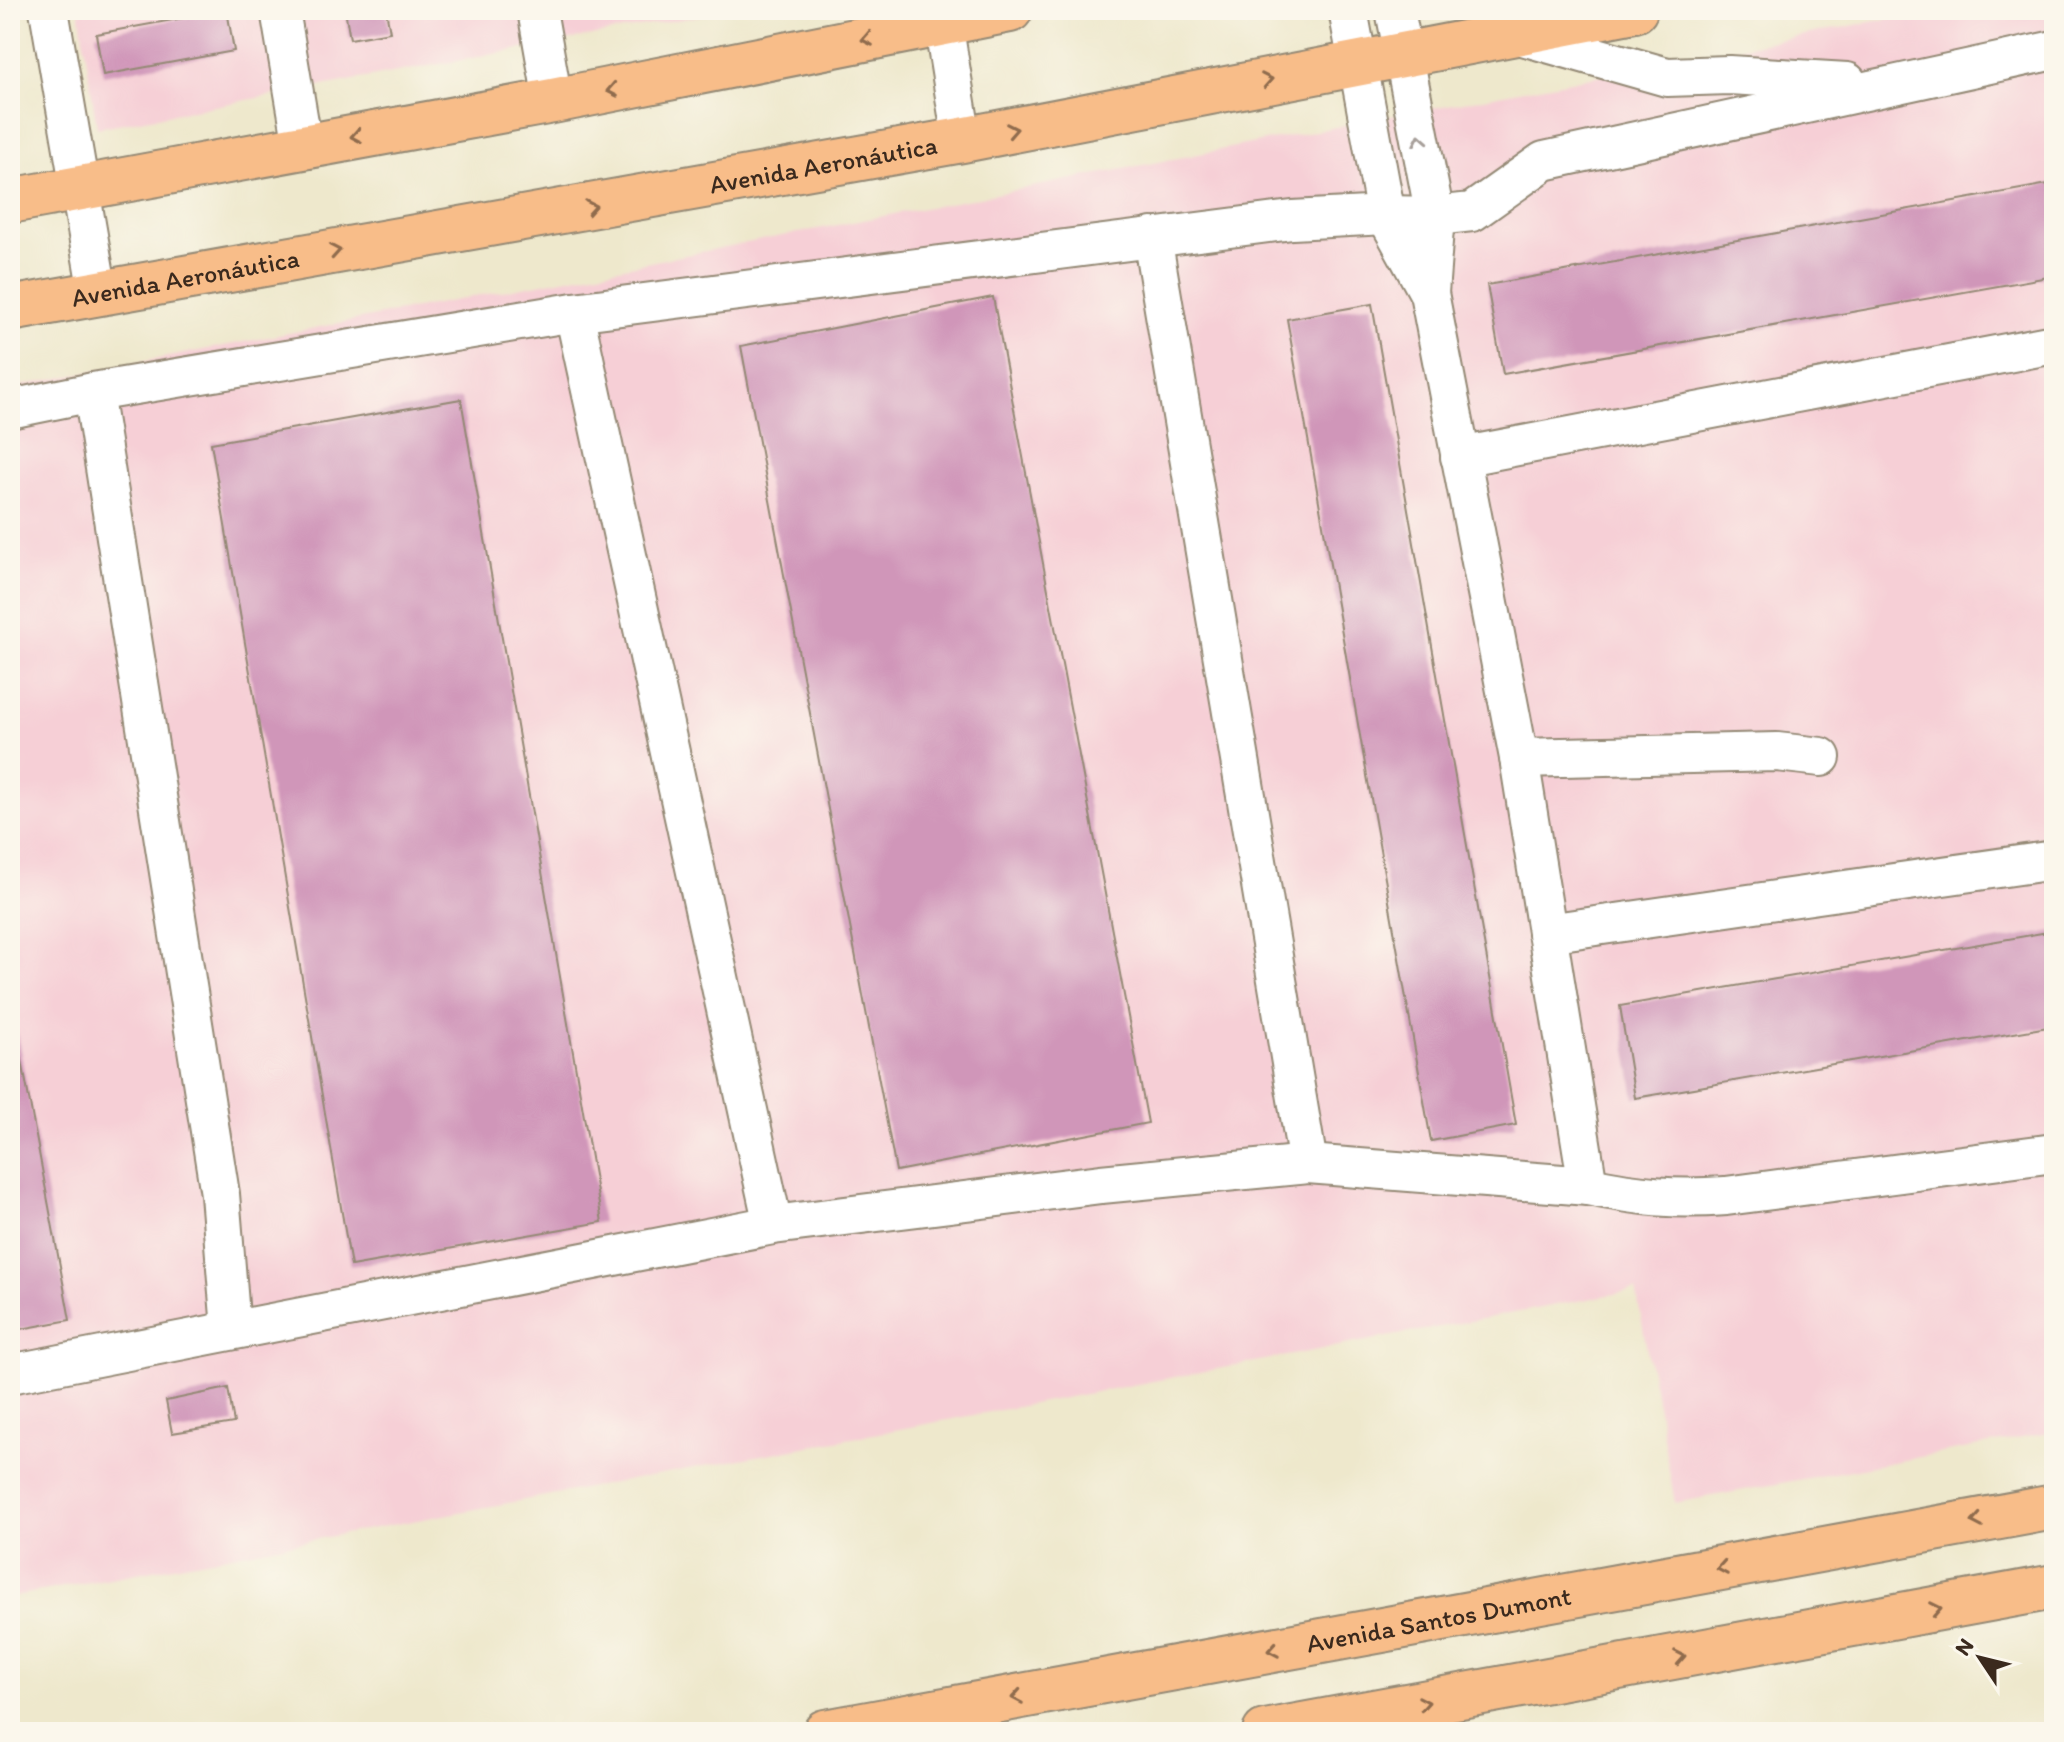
<svg xmlns="http://www.w3.org/2000/svg" width="2064" height="1742" viewBox="0 0 2064 1742" font-family="Itim,sans-serif">
  <style>
    .built { fill: #f6cfd6 }
    .building { fill: #d096b9 }
    .lines { fill: none; stroke-linecap: round; stroke-linejoin: round }
    .minor-casing { stroke: #948975; stroke-width: 42 }
    .major-casing { stroke: #948975; stroke-width: 48 }
    .minor { stroke: #fff; stroke-width: 38 }
    .major { stroke: #f8bd89; stroke-width: 44 }
    .oneway { stroke: #906c4e }
    .oneway2 { stroke: #a79f9a }
    .labels { text-anchor: middle; stroke-width: 7; stroke-linejoin: round; paint-order: stroke }
    .street-label { font-size: 26px; fill: #3b2a1e; stroke: #fbf7ec }
  </style>
  <rect width="100%" height="100%" fill="#fbf7ec"/>
  <filter id="ink" filterUnits="userSpaceOnUse"><feTurbulence type="fractalNoise" baseFrequency=".0125" numOctaves="2"/><feDisplacementMap in="SourceGraphic" scale="16" xChannelSelector="R" yChannelSelector="G"/><feConvolveMatrix kernelMatrix="1 2 1 2 8 2 1 2 1" color-interpolation-filters="sRGB"/></filter>
  <filter id="wash" filterUnits="userSpaceOnUse"><feTurbulence type="fractalNoise" baseFrequency=".006" numOctaves="4" result="noise"/><feDisplacementMap in="SourceGraphic" scale="32" xChannelSelector="R" yChannelSelector="G"/><feGaussianBlur stdDeviation="1.8" result="paint"/><feColorMatrix in="noise" values="0 0 0 0 0 0 0 0 0 0 0 0 0 0 0 0 0 1.4 0 .05"/><feComposite in="paint" operator="in"/></filter>
  <g filter="url(#wash)">
    <rect width="100%" height="100%" fill="#eee8cc"/>
    <!-- built -->
    <g class="built">
      <polygon points="79,10 730,10 97,128"/>
      <polygon points="1931,10 2054,10 2054,1432 1675,1503 1636,1290 10,1597 10,388"/>
    </g>
    <g id="blocks">
      <!-- building -->
      <g class="building">
        <polygon points="227,10 234,51 103,75 96,34"/>
        <polygon points="345,10 386,10 390,32 350,39"/>
        <polygon points="2054,183 2054,276 1503,374 1487,285"/>
        <polygon points="993,297 1148,1123 896,1171 741,346"/>
        <polygon points="1372,304 1516,1125 1431,1141 1287,319"/>
        <polygon points="461,399 602,1222 351,1266 211,443"/>
        <polygon points="2054,931 2054,1026 1635,1098 1620,1006"/>
        <polygon points="10,996 70,1320 10,1331"/>
        <polygon points="228,1388 234,1423 172,1433 166,1401"/>
      </g>
    </g>
  </g>
  <g filter="url(#ink)">
    <use href="#blocks" fill-opacity="0" stroke="#948975" stroke-width="2"/>
    <g class="lines">
      <!-- minor casing -->
      <g class="minor-casing">
        <g id="minor">
          <polyline points="49,10 98,293"/>
          <polyline points="280,10 303,146"/>
          <polyline points="537,10 553,101"/>
          <polyline points="941,10 962,140"/>
          <polyline points="1348,10 1386,215 1429,293"/>
          <polyline points="1512,33 1667,77 1729,75 1847,82"/>
          <polyline points="1152,237 1308,1164"/>
          <polyline points="574,312 773,1225"/>
          <polyline points="93,392 220,1194 231,1329"/>
          <polyline points="10,409 93,392 574,312 1292,220 1386,215 1435,216 1472,212 1544,161 2054,50"/>
          <polyline points="1460,457 2054,344"/>
          <polyline points="1519,758 1777,752 1821,757"/>
          <polyline points="1547,933 2054,860"/>
          <path d="M1588,1186C1639,1196 1673,1200 1726,1196L2054,1153"/>
          <polyline points="10,1374 773,1225 1101,1184 1308,1164 1588,1186 1519,758 1429,293 1435,216 1395,10"/>
        </g>
      </g>
      <!-- major casing -->
      <g class="major-casing">
        <g id="major">
          <polyline points="10,201 553,101 1010,10"/>
          <path id="s1" d="M10,309L962,140L1635,10"/>
          <path id="s2" d="M825,1732L2054,1507"/>
          <polyline points="1265,1732 2054,1587"/>
        </g>
      </g>
      <!-- minor -->
      <use href="#minor" class="minor"/>
      <!-- major -->
      <use href="#major" class="major"/>
    </g>
    <!-- one-way arrows -->
    <defs><path id="oneway-chevron" d="M-2-3.5L2.5 0L-2 3.5" fill="none" stroke-width="1.6" stroke-linecap="round" stroke-linejoin="round" transform="scale(2)"/></defs>
    <g class="oneway">
      <use href="#oneway-chevron" transform="translate(867 39) rotate(169)"/>
      <use href="#oneway-chevron" transform="translate(1267 80) rotate(-11)"/>
      <use href="#oneway-chevron" transform="translate(612 90) rotate(169)"/>
      <use href="#oneway-chevron" transform="translate(1012 130) rotate(-11)"/>
      <use href="#oneway-chevron" transform="translate(356 136) rotate(170)"/>
      <use href="#oneway-chevron" transform="translate(591 207) rotate(-10)"/>
      <use href="#oneway-chevron" transform="translate(335 251) rotate(-10)"/>
      <use href="#oneway-chevron" transform="translate(1977 1521) rotate(170)"/>
      <use href="#oneway-chevron" transform="translate(1722 1568) rotate(170)"/>
      <use href="#oneway-chevron" transform="translate(1936 1609) rotate(-11)"/>
      <use href="#oneway-chevron" transform="translate(1273 1650) rotate(170)"/>
      <use href="#oneway-chevron" transform="translate(1680 1657) rotate(-11)"/>
      <use href="#oneway-chevron" transform="translate(1017 1697) rotate(170)"/>
      <use href="#oneway-chevron" transform="translate(1424 1703) rotate(-10)"/>
    </g>
    <use class="oneway2" href="#oneway-chevron" transform="translate(1420 140) rotate(-101)"/>
  </g>
  <g class="labels">
    <!-- street labels -->
    <g class="street-label">
      <text dy="9" stroke="none"><textPath href="#s1" startOffset="826">Avenida Aeronáutica</textPath></text>
      <text dy="9" stroke="none"><textPath href="#s1" startOffset="178">Avenida Aeronáutica</textPath></text>
      <text dy="9" stroke="none"><textPath href="#s2" startOffset="624">Avenida Santos Dumont</textPath></text>
    </g>
  </g>
  <!-- margin -->
  <rect width="2064" height="1742" fill="none" stroke="#fbf7ec" stroke-width="40"/>
  <!-- north arrow -->
  <g transform="translate(1980 1658) rotate(305)" stroke="#fbf7ec" stroke-width="6" paint-order="stroke">
  <path d="M0-6L14 30L0 20L-14 30Z" fill="#3b2a1e"/>
  <text y="-12" font-size="22" font-weight="bold" text-anchor="middle" fill="#3b2a1e">N</text>
  </g>
</svg>
